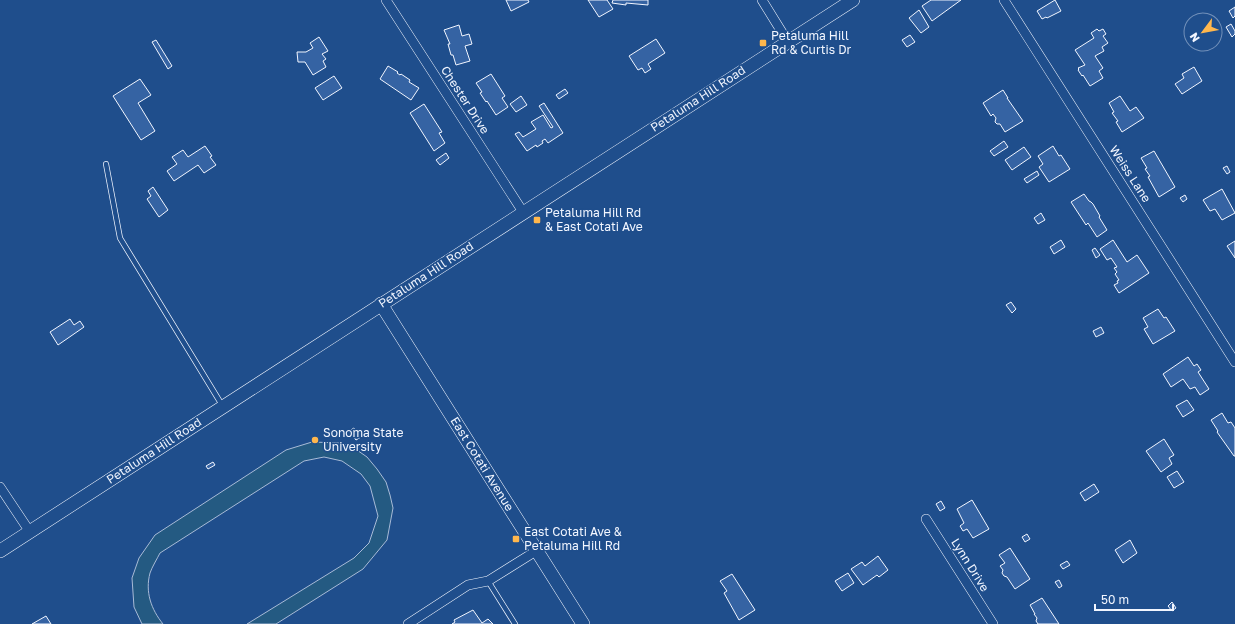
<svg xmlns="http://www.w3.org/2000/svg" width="1235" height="624" viewBox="0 0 1235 624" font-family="'Golos Text',sans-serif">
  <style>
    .green { fill: #245a82; stroke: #a8bbd7 }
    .building { fill: #3563a3; stroke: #f2f6ff }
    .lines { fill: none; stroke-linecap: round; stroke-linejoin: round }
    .lane-casing { stroke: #f2f6ff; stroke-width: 6 }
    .street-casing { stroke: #f2f6ff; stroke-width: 10 }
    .secondary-casing { stroke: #f2f6ff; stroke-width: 14 }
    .lane { stroke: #1f4e8c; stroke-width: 4.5 }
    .street { stroke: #1f4e8c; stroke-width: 9 }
    .secondary { stroke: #1f4e8c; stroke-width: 13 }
    .poi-dot { fill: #ffb74d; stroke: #1f4e8c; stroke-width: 1.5 }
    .labels { text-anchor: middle; stroke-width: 3; stroke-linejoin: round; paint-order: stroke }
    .poi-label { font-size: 12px; fill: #f2f6ff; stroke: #1f4e8c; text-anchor: start }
    .street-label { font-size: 12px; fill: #f2f6ff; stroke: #1f4e8c }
  </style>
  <rect width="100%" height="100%" fill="#1f4e8c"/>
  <!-- green -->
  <path class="green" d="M312,442L341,443L354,448L367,457L377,469L386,482L390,495L393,508L387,540L363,569L276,624H247L354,558L369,543L378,516L370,486L361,474L342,461L324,457L304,461L160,553C157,559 152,567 150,573C145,592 151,609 163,624H142L134,607L132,578L139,558L155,535L286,450Z"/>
  <!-- building -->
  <g class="building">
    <polygon points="506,0 528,0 529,2 511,11"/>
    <polygon points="588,0 607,0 613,9 599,17"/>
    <polygon points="613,0 648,0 648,5 626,3 626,5 612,3"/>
    <polygon points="931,0 961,0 932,21 922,6"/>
    <polygon points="1055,0 1061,11 1047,18 1046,17 1042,19 1037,11"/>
    <polygon points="1235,7 1235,16 1233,18 1229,11"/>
    <polygon points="919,10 929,27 921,33 909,18"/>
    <polygon points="1231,24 1235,31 1235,34 1232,37 1226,27"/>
    <polygon points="459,25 462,36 469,34 472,44 465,46 470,61 456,65 453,55 451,55 448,44 450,44 444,30"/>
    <polygon points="1097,29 1099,31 1103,29 1106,34 1103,36 1108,43 1102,47 1104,51 1095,56 1103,68 1099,71 1103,78 1090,86 1083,75 1082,76 1078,70 1079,69 1078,68 1085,65 1075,50 1094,38 1091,33"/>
    <polygon points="910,35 915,42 907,47 902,40"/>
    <polygon points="319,37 328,51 322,54 326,59 323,61 326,67 313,75 305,62 298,62 297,52 306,52 313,48 310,43"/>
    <polygon points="656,39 665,53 648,64 651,69 645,73 642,68 638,70 629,56"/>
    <polygon points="156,40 172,66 168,69 152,42"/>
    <polygon points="388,66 398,72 397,73 400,75 401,74 410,80 409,82 419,88 411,100 380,79"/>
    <polygon points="1194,67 1202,81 1182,94 1175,84 1184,78 1182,74"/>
    <polygon points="491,74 505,96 502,98 508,107 496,115 487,101 486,102 480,93 482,92 476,83"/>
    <polygon points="334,76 342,88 323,100 315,88"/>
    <polygon points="140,79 151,95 138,103 155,131 141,140 113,96"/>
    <polygon points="565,89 568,93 559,99 556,95"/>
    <polygon points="1003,90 1008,98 1007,98 1023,121 1005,132 1000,124 997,124 995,122 996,118 993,114 991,116 983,103"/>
    <polygon points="521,96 527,105 516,112 510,104"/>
    <polygon points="1120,96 1130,111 1136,107 1144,118 1122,132 1116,122 1118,121 1112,113 1114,112 1109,103"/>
    <polygon points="544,103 563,133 548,143 545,139 542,141 543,143 537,147 536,145 527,151 515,134 519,132 523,137 536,129 531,122 543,115 551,128 553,127 539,106"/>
    <polygon points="424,104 442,132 439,133 445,143 434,151 410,113"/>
    <polygon points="1004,141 1008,147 994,156 990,151"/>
    <polygon points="205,146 212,156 210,157 216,165 204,173 198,165 174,181 167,171 177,164 172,157 183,150 188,157"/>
    <polygon points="1053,146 1059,156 1061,155 1070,169 1049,182 1039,167 1043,164 1038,156"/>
    <polygon points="1024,147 1031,157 1012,170 1005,160"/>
    <polygon points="1154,151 1175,187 1159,197 1148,177 1150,176 1145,169 1147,168 1141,158"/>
    <polygon points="446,153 449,158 440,165 436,160"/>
    <polygon points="1227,166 1230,172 1227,174 1223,168"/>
    <polygon points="1037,171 1039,175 1027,183 1024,179"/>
    <polygon points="153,187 168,210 159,217 147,199 151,196 148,191"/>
    <polygon points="1222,189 1235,213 1222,220 1215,209 1210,211 1203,200"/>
    <polygon points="1084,194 1089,201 1091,202 1093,204 1100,216 1099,217 1107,230 1097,237 1088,223 1086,225 1071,202"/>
    <polygon points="1185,195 1187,199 1183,202 1180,198"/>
    <polygon points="1041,213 1045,220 1038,224 1034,218"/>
    <polygon points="1061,240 1065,247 1054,254 1050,247"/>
    <polygon points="1113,240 1127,262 1137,255 1149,273 1119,293 1114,285 1118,283 1117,281 1119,280 1115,274 1117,272 1114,268 1117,267 1111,258 1107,260 1100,249"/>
    <polygon points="1235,241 1235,258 1227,246"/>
    <polygon points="1095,248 1100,255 1096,258 1092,250"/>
    <polygon points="1011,302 1016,309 1012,313 1006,305"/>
    <polygon points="1158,309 1164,318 1166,317 1175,331 1153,344 1144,329 1148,327 1143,318"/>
    <polygon points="70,319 74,325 80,321 84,327 58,345 50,332"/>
    <polygon points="1101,327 1104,333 1096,337 1093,331"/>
    <polygon points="1188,357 1194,366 1197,364 1201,370 1198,372 1209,389 1200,395 1195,387 1190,389 1183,379 1171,387 1163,374"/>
    <polygon points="1187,400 1194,410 1183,417 1176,406"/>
    <polygon points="1222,413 1228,423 1231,422 1235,428 1235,456 1234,456 1217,432 1218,431 1211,420"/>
    <polygon points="354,428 361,437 356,440 349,431"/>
    <polygon points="1164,439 1174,455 1169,458 1172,464 1161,472 1146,451"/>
    <polygon points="213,462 215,465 208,469 206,466"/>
    <polygon points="1177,471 1184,482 1174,488 1167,477"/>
    <polygon points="1094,484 1099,492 1085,501 1080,493"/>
    <polygon points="972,500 989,529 973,538 967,529 963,531 960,526 964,523 957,509"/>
    <polygon points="941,501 945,508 940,511 936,504"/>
    <polygon points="1027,534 1030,539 1025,542 1022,537"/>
    <polygon points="1130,540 1137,553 1123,563 1115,550"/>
    <polygon points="1010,548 1030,579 1015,589 1007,577 1004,576 1002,573 1003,570 1000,566 1005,563 999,555"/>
    <polygon points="878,556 888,570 879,577 877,575 863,585 851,569 862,562 865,566"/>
    <polygon points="1067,561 1070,565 1063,569 1060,565"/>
    <polygon points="848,573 854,583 842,591 835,581"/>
    <polygon points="732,574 755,610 739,620 724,593 727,591 720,581"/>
    <polygon points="1059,580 1062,586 1059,588 1055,582"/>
    <polygon points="1042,598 1059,624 1038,624 1036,621 1037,618 1034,614 1035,614 1030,605"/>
    <polygon points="1172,602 1176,608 1172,611 1168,606"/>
    <polygon points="473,610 482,623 488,619 493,624 452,624 455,622 454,620"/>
    <polygon points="46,616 51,624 32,624"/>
  </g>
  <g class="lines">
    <!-- lane casing -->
    <g class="lane-casing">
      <g id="lane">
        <polyline points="106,164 120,238 222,405"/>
        <polyline points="488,581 515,624"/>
      </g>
    </g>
    <!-- street casing -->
    <g class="street-casing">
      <g id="street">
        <polyline points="386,0 523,212"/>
        <polyline points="762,0 788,42"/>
        <polyline points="1004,0 1235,362"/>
        <polyline points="0,487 30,532"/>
        <polyline points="926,519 993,624"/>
        <polyline points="408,624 468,585 488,581 536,551"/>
      </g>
    </g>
    <!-- secondary casing -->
    <g class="secondary-casing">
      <g id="secondary">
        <polyline points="381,304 583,624"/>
        <polyline points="0,551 853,0"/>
      </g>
    </g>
    <!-- lane -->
    <use href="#lane" class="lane"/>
    <!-- street -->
    <use href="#street" class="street"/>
    <!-- secondary -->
    <use href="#secondary" class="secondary"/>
  </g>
  <!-- markers -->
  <g class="poi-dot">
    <rect x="759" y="39" width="8" height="8" rx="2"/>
    <rect x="533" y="216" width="8" height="8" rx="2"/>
    <circle cx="315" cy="440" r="4"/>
    <rect x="512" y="535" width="8" height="8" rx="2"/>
  </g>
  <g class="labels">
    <!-- poi labels -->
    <g class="poi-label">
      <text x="771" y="40">Petaluma Hill<tspan x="771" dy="14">Rd &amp; Curtis Dr</tspan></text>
      <text x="545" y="217">Petaluma Hill Rd<tspan x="545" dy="14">&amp; East Cotati Ave</tspan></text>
      <text x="323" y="437">Sonoma State<tspan x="323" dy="14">University</tspan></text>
      <text x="524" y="536">East Cotati Ave &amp;<tspan x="524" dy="14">Petaluma Hill Rd</tspan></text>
    </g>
    <!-- street labels -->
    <g class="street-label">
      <text transform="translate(698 99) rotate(-33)" y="4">Petaluma Hill Road</text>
      <text transform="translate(465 100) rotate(57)" y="4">Chester Drive</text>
      <text transform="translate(1130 174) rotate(57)" y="4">Weiss Lane</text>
      <text transform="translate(426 275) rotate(-33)" y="4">Petaluma Hill Road</text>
      <text transform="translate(154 451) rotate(-33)" y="4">Petaluma Hill Road</text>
      <text transform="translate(482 464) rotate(58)" y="4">East Cotati Avenue</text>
      <text transform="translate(970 565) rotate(58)" y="4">Lynn Drive</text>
    </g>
  </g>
  <!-- north arrow -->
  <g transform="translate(1203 32) rotate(238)"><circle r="19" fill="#1f4e8c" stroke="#7391ba"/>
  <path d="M0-3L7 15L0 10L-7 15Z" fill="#ffb74d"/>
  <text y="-6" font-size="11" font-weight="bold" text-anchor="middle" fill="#f2f6ff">N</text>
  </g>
  <!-- scale -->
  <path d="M1095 604v6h78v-6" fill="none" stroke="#f2f6ff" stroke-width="2"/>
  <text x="1101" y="604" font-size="12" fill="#f2f6ff" stroke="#1f4e8c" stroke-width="3" paint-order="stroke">50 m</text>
</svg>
